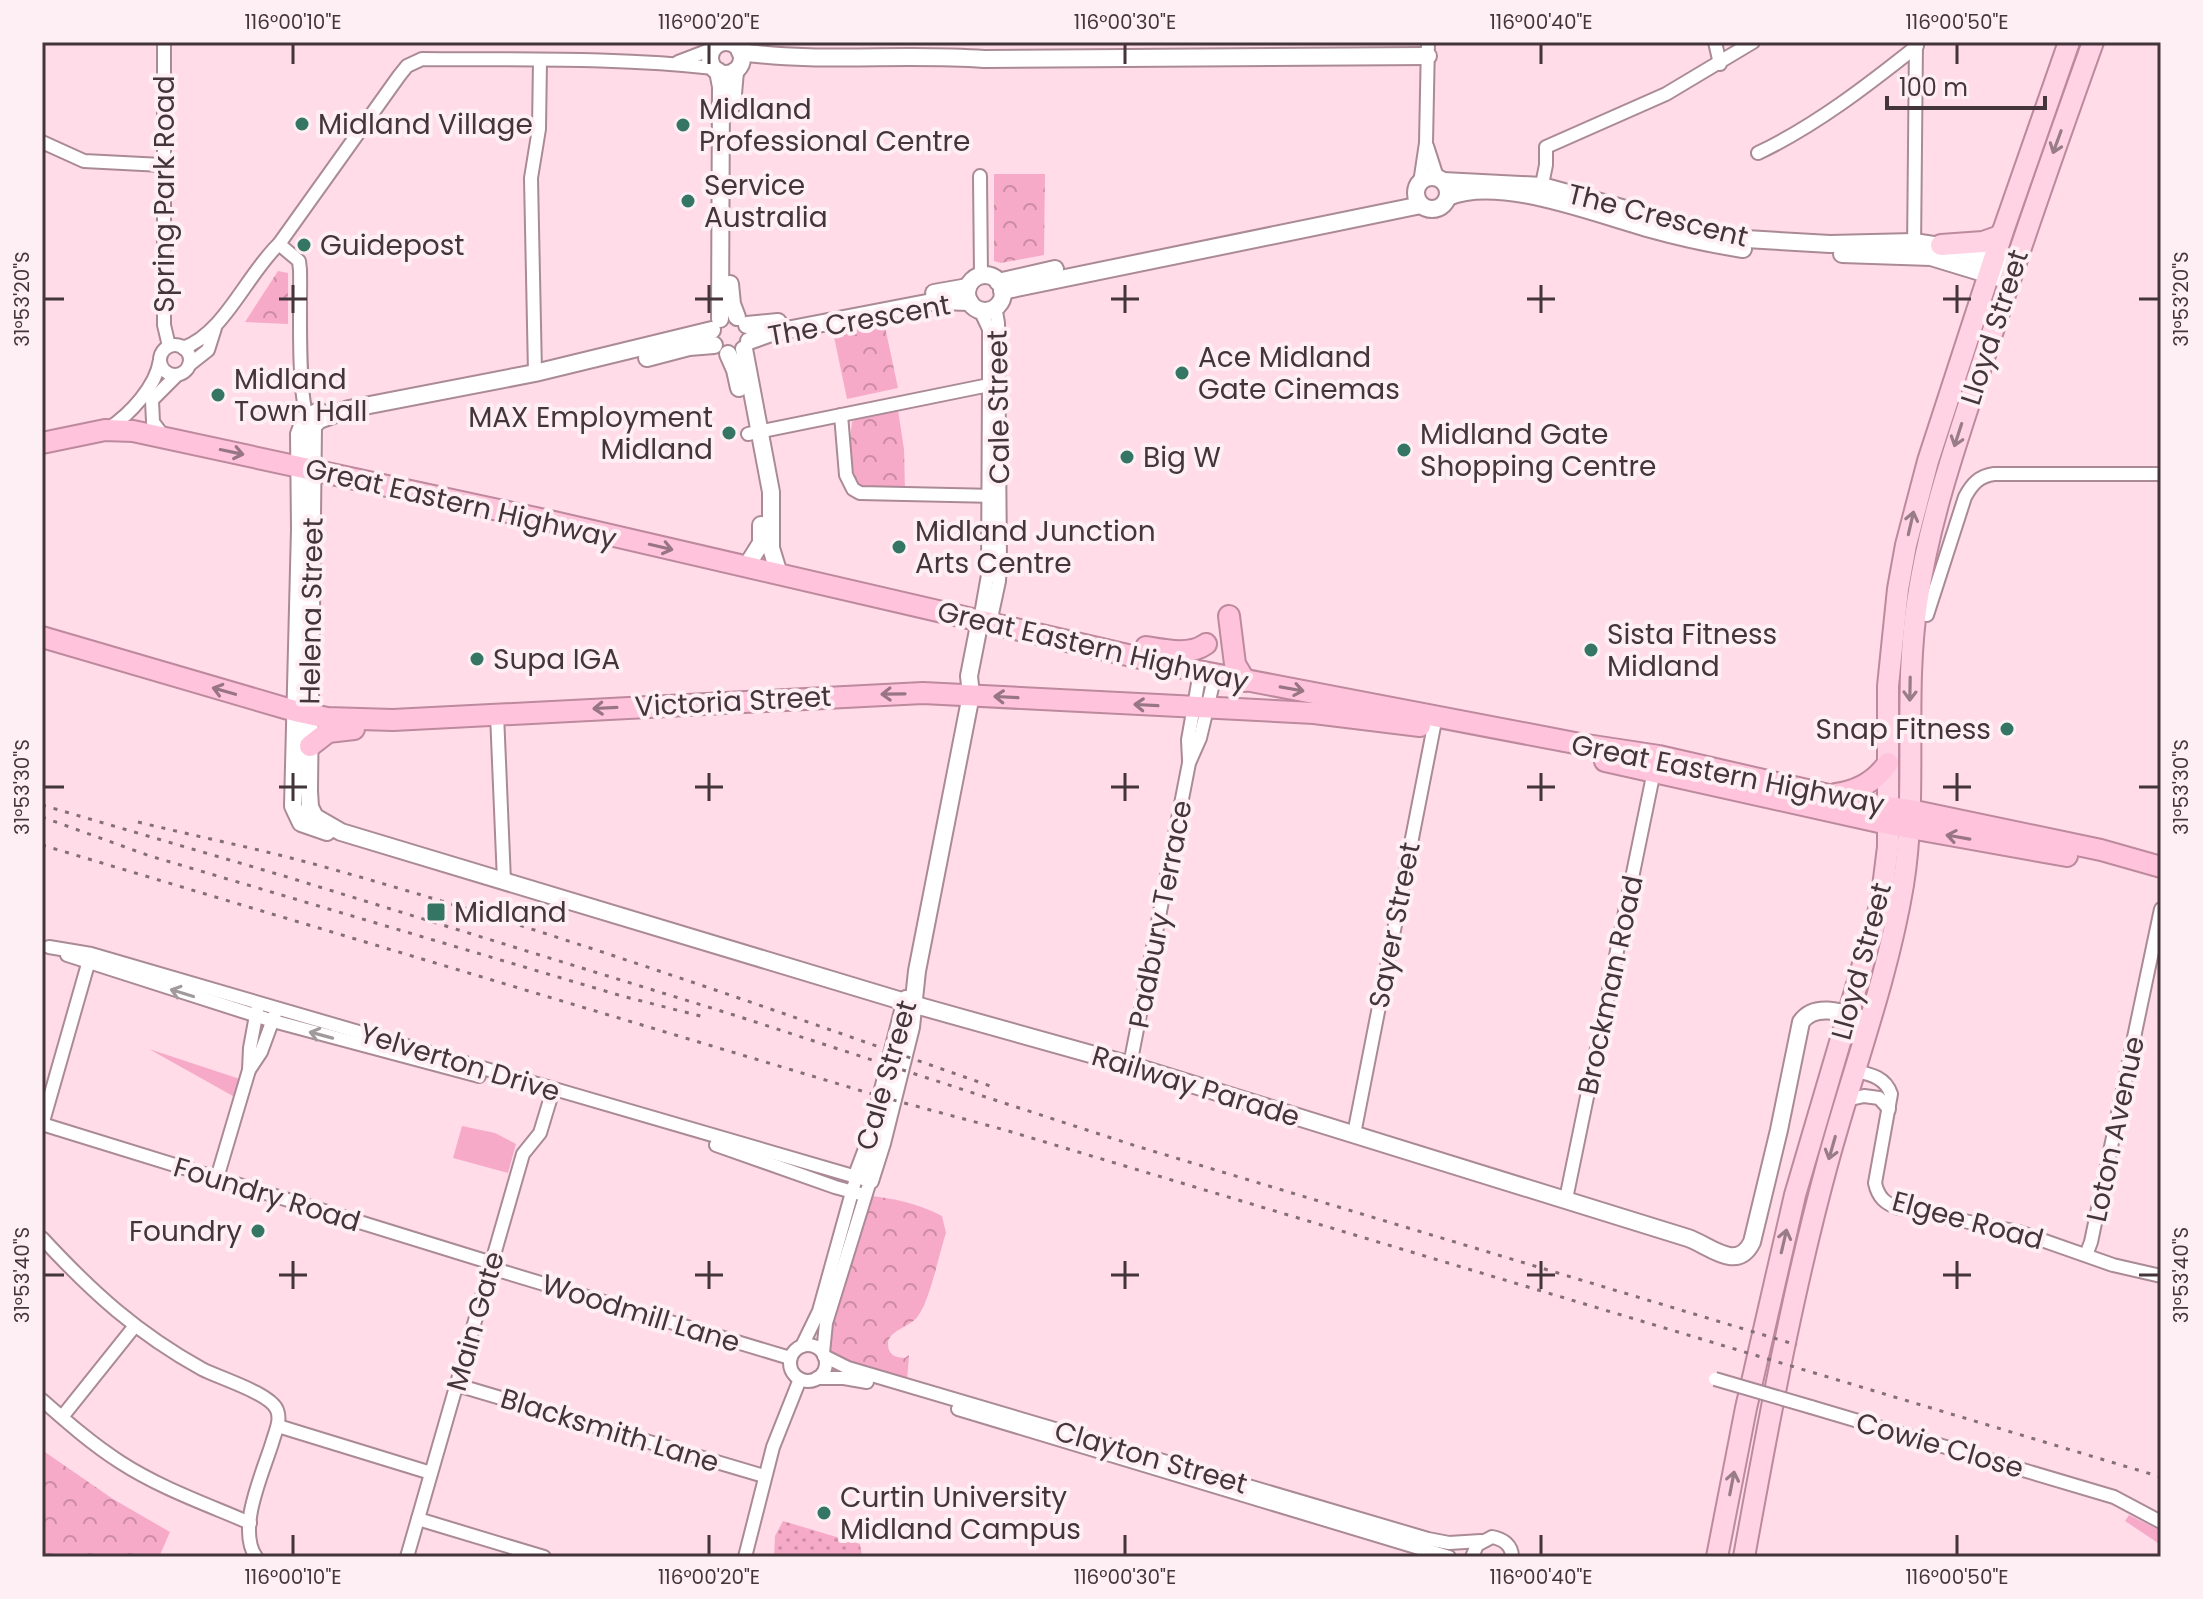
<svg xmlns="http://www.w3.org/2000/svg" width="2203" height="1599" viewBox="0 0 2203 1599" font-family="Poppins,sans-serif">
  <style>
    .grass { fill: #f7aac8 }
    .forest { fill: url(#forest-crowns) }
    .garden { fill: url(#garden-dots) }
    .lines { fill: none; stroke-linecap: round; stroke-linejoin: round }
    .minor-casing { stroke: #aa8a96; stroke-width: 16 }
    .tertiary-casing { stroke: #aa8a96; stroke-width: 20 }
    .primary-casing { stroke: #bd899d; stroke-width: 24 }
    .trunk-casing { stroke: #bd899d; stroke-width: 24 }
    .minor { stroke: #fff; stroke-width: 12 }
    .tertiary { stroke: #fff; stroke-width: 16 }
    .primary { stroke: #ffd3e4; stroke-width: 20 }
    .trunk { stroke: #ffc4db; stroke-width: 20 }
    .rail { stroke: #846f76; stroke-width: 3; stroke-dasharray: 4 8; stroke-linecap: butt }
    .minor-bridge-casing { stroke: #aa8a96; stroke-width: 16; stroke-linecap: butt }
    .minor-bridge { stroke: #fff; stroke-width: 12 }
    .oneway { stroke: #987c86 }
    .oneway2 { stroke: #987582 }
    .oneway3 { stroke: #a19a9c }
    .ticks { fill: none; stroke: #43353a; stroke-width: 3 }
    .poi-dot { fill: #347564; stroke: #feeff4; stroke-width: 3 }
    .labels { text-anchor: middle; stroke-width: 8; stroke-linejoin: round; paint-order: stroke }
    .poi-label { font-size: 28px; fill: #43353a; stroke: #feeff4; text-anchor: start }
    .street-label { font-size: 28px; fill: #43353a; stroke: #feeff4 }
    .neatline { fill: none; stroke: #43353a; stroke-width: 3 }
    .ticks-label { font-size: 20px; text-anchor: middle; fill: #43353a }
  </style>
  <defs>
    <pattern id="forest-crowns" width="20" height="18" patternUnits="userSpaceOnUse" patternTransform="scale(2)"><rect width="20" height="18" fill="#f7aac8"/><path d="M2 6a3 3 0 1 1 6 0M12 15a3 3 0 1 1 6 0" fill="none" stroke="#ca8ba3"/></pattern>
    <pattern id="garden-dots" width="8" height="8" patternUnits="userSpaceOnUse" patternTransform="scale(2)"><rect width="8" height="8" fill="#f7aac8"/><path d="M2 2h.1M6 6h.1" fill="none" stroke="#ca8ba3" stroke-width="1.8" stroke-linecap="round"/></pattern>
  </defs>
  <rect width="100%" height="100%" fill="#ffdce8"/>
  <!-- grass -->
  <g class="grass">
    <polygon points="1171,42 1345,42 1345,44 1173,43"/>
    <polygon points="149,1049 246,1081 240,1100"/>
    <polygon points="462,1126 495,1133 516,1144 508,1173 453,1158"/>
    <polygon points="2129,1515 2161,1531 2161,1545 2125,1521"/>
  </g>
  <!-- forest -->
  <g class="forest">
    <polygon points="994,174 1045,174 1044,255 1001,263 994,261"/>
    <polygon points="278,271 288,273 288,324 245,322"/>
    <polygon points="884,322 898,388 847,399 833,332"/>
    <path d="M898,410L904,449L905,489C893,489 876,492 865,488C844,482 850,439 852,422L855,420Z"/>
    <path d="M864,1195C891,1198 918,1203 942,1216L946,1233C939,1254 930,1300 918,1316C911,1327 888,1330 888,1344C888,1355 896,1358 905,1358L909,1355L907,1381L837,1364L824,1343Z"/>
    <polygon points="42,1450 113,1499 170,1532 159,1557 42,1557"/>
  </g>
  <!-- garden -->
  <polygon class="garden" points="783,1521 860,1544 862,1557 774,1557 775,1536"/>
  <g class="lines">
    <!-- minor casing -->
    <g class="minor-casing">
      <g id="minor">
        <polyline points="164,42 164,325 169,346"/>
        <polyline points="1715,42 1720,64"/>
        <polyline points="678,62 712,49"/>
        <polyline points="42,142 84,161 162,165"/>
        <polyline points="1427,146 1437,177"/>
        <path d="M1758,153C1815,126 1868,85 1917,46"/>
        <polyline points="980,176 981,276"/>
        <polyline points="1420,183 1426,143 1428,42"/>
        <polyline points="1540,194 1546,165 1546,147 1666,94 1753,42"/>
        <path d="M279,244L299,261L300,270C301,298 296,408 311,424"/>
        <polyline points="1914,251 1916,42"/>
        <circle cx="175" cy="360" r="15"/>
        <path d="M183,348C224,334 247,274 279,244L399,76L407,66L422,59C519,60 617,57 714,68"/>
        <polyline points="189,365 208,350 215,328"/>
        <polyline points="535,373 531,178 539,129 540,60"/>
        <polyline points="841,415 846,475 853,489 860,493 996,496"/>
        <path d="M108,429C130,414 156,387 160,360"/>
        <polyline points="748,434 989,385"/>
        <polyline points="164,437 153,422 152,400 177,375"/>
        <path d="M1927,615L1965,497C1972,484 1979,476 1994,474H2161"/>
        <polyline points="980,620 988,575 989,385 989,329 980,310"/>
        <polyline points="990,623 999,581 1000,564 998,323 995,306"/>
        <polyline points="497,714 504,881"/>
        <polyline points="1189,760 1188,740 1200,672"/>
        <polyline points="49,947 91,954 870,1181 826,1323 823,1353"/>
        <polyline points="67,955 273,1021 479,1076"/>
        <polyline points="1130,1065 1189,763 1200,738 1215,675"/>
        <polyline points="249,1070 261,1052 275,1014"/>
        <path d="M1852,1070C1868,1074 1885,1076 1891,1094L1875,1183C1878,1197 1885,1204 1899,1208L2019,1232L2113,1265L2161,1276"/>
        <polyline points="1846,1100 1864,1096 1879,1098 1889,1109"/>
        <polyline points="42,1124 492,1263"/>
        <polyline points="42,1125 90,957"/>
        <polyline points="1354,1134 1436,716"/>
        <polyline points="716,1145 835,1187 864,1195"/>
        <polyline points="217,1178 249,1070 250,1048 257,1010"/>
        <polyline points="1566,1199 1654,771"/>
        <path d="M42,1238C93,1293 137,1333 202,1369C219,1378 270,1393 277,1410C281,1420 276,1430 273,1440C264,1471 236,1528 256,1557"/>
        <polyline points="2086,1255 2091,1242 2161,909"/>
        <polyline points="491,1268 790,1358"/>
        <circle cx="808" cy="1363" r="18"/>
        <polyline points="802,1346 819,1311 854,1185"/>
        <polyline points="824,1356 848,1368 1428,1539 1449,1543 1481,1541"/>
        <polyline points="817,1378 844,1378 867,1382"/>
        <polyline points="457,1385 764,1476"/>
        <path d="M42,1400C67,1422 92,1444 120,1462C160,1488 206,1504 250,1523"/>
        <polyline points="1811,1407 2114,1497 2161,1522"/>
        <polyline points="958,1409 1449,1557"/>
        <polyline points="62,1417 134,1327"/>
        <polyline points="278,1426 431,1473"/>
        <polyline points="418,1519 544,1557"/>
        <polyline points="407,1557 523,1154 540,1133 553,1090"/>
        <polyline points="745,1557 773,1447 800,1379"/>
        <path d="M1472,1557L1477,1545L1492,1537C1503,1539 1512,1545 1512,1557"/>
      </g>
    </g>
    <!-- tertiary casing -->
    <g class="tertiary-casing">
      <g id="tertiary">
        <circle cx="726" cy="58" r="16"/>
        <path d="M740,52C821,63 903,53 984,59L1428,56"/>
        <polyline points="718,71 721,87 720,319"/>
        <polyline points="732,105 735,71"/>
        <circle cx="1432" cy="193" r="16"/>
        <polyline points="1443,181 1542,186 1705,231 1746,239 1830,244 1914,242 1959,249 2004,263"/>
        <path d="M1448,197C1499,175 1596,214 1647,228C1679,237 1711,244 1743,249"/>
        <polyline points="1842,254 1931,257 2000,278"/>
        <circle cx="985" cy="293" r="18"/>
        <polyline points="998,282 1055,269"/>
        <polyline points="730,284 732,304 737,317"/>
        <polyline points="1002,291 1421,205"/>
        <polyline points="934,293 968,287"/>
        <polyline points="747,325 778,322"/>
        <path d="M712,330L535,373L349,409L319,420L313,426L309,791L310,807L315,817L341,832L905,1002L1130,1065L1688,1238C1709,1245 1737,1273 1752,1242L1779,1130L1801,1022C1816,1000 1849,1015 1870,1021"/>
        <polyline points="749,341 771,333 937,301 970,302"/>
        <polyline points="744,349 771,492 771,548 779,574"/>
        <polyline points="728,354 735,370 739,388"/>
        <polyline points="647,358 689,347 714,345"/>
        <polyline points="319,411 305,418 299,434 300,529 293,806 301,823 327,832"/>
        <polyline points="746,567 761,543 761,525"/>
        <polyline points="856,1178 870,1141 906,999"/>
        <polyline points="870,1181 882,1143 911,1027 917,971 971,695 969,676 980,620"/>
      </g>
    </g>
    <!-- primary casing -->
    <g class="primary-casing">
      <g id="primary">
        <polyline points="1941,245 1983,242 2000,236 2003,231"/>
        <polyline points="1717,1557 1746,1408 1795,1195 1881,903 1888,847 1888,686 1898,589 1906,545 1928,461 2003,231 2069,42"/>
        <path d="M1744,1557C1768,1425 1792,1294 1827,1165C1852,1072 1887,981 1903,885C1918,792 1903,697 1917,603C1929,519 1957,441 1983,361C2018,254 2055,148 2093,42"/>
      </g>
    </g>
    <!-- trunk casing -->
    <g class="trunk-casing">
      <g id="trunk">
        <polyline points="42,443 105,430 133,431 554,522 1188,669 1580,744 1659,756 1872,805 1910,810 2101,850 2161,867"/>
        <polyline points="1229,616 1235,664 1245,681"/>
        <polyline points="42,637 295,711 327,718 393,720 923,693 1314,713 1420,726"/>
        <path d="M1146,647C1164,650 1190,656 1206,644"/>
        <polyline points="310,746 328,732 354,729"/>
        <polyline points="1605,761 1888,824 2067,856"/>
        <path d="M1836,794C1858,791 1875,782 1888,763"/>
      </g>
    </g>
    <!-- minor -->
    <use href="#minor" class="minor"/>
    <!-- tertiary -->
    <use href="#tertiary" class="tertiary"/>
    <!-- primary -->
    <use href="#primary" class="primary"/>
    <!-- trunk -->
    <use href="#trunk" class="trunk"/>
    <!-- rail -->
    <g class="rail">
      <polyline points="42,805 284,876 734,1015 1136,1146 1797,1345"/>
      <polyline points="42,817 150,856 622,996 708,1018"/>
      <path d="M138,822C199,837 260,849 321,866C548,929 771,1009 993,1087"/>
      <polyline points="42,845 882,1097 1005,1130 2161,1477"/>
    </g>
    <!-- minor-bridge casing -->
    <g class="minor-bridge-casing">
      <polyline id="minor-bridge" points="1715,1379 1811,1407"/>
    </g>
    <!-- minor-bridge -->
    <use href="#minor-bridge" class="minor-bridge"/>
  </g>
  <!-- one-way arrows -->
  <defs><path id="oneway-shaft" d="M-6 0H5M1.5-3L5.5 0L1.5 3" fill="none" stroke-width="1.6" stroke-linecap="round" stroke-linejoin="round" transform="scale(2)"/></defs>
  <g class="oneway">
    <use href="#oneway-shaft" transform="translate(2057 142) rotate(110)"/>
    <use href="#oneway-shaft" transform="translate(1958 435) rotate(108)"/>
    <use href="#oneway-shaft" transform="translate(1911 523) rotate(-77)"/>
    <use href="#oneway-shaft" transform="translate(1910 689) rotate(91)"/>
    <use href="#oneway-shaft" transform="translate(1832 1148) rotate(106)"/>
    <use href="#oneway-shaft" transform="translate(1784 1241) rotate(-77)"/>
    <use href="#oneway-shaft" transform="translate(1732 1483) rotate(-79)"/>
  </g>
  <g class="oneway2">
    <use href="#oneway-shaft" transform="translate(232 452) rotate(12)"/>
    <use href="#oneway-shaft" transform="translate(661 547) rotate(13)"/>
    <use href="#oneway-shaft" transform="translate(1292 689) rotate(10)"/>
    <use href="#oneway-shaft" transform="translate(224 691) rotate(-164)"/>
    <use href="#oneway-shaft" transform="translate(893 694) rotate(179)"/>
    <use href="#oneway-shaft" transform="translate(1006 697) rotate(-177)"/>
    <use href="#oneway-shaft" transform="translate(1146 705) rotate(-177)"/>
    <use href="#oneway-shaft" transform="translate(605 708) rotate(177)"/>
    <use href="#oneway-shaft" transform="translate(1958 837) rotate(-170)"/>
  </g>
  <g class="oneway3">
    <use href="#oneway-shaft" transform="translate(182 993) rotate(-163)"/>
    <use href="#oneway-shaft" transform="translate(321 1035) rotate(-165)"/>
  </g>
  <!-- ticks -->
  <path class="ticks" d="M293,44V64M709,44V64M1125,44V64M1541,44V64M1957,44V64M293,285V313M709,285V313M1125,285V313M1541,285V313M1957,285V313M44,299H64M279,299H307M695,299H723M1111,299H1139M1527,299H1555M1943,299H1971M2139,299H2159M293,773V801M709,773V801M1125,773V801M1541,773V801M1957,773V801M44,787H64M279,787H307M695,787H723M1111,787H1139M1527,787H1555M1943,787H1971M2139,787H2159M293,1261V1289M709,1261V1289M1125,1261V1289M1541,1261V1289M1957,1261V1289M44,1275H64M279,1275H307M695,1275H723M1111,1275H1139M1527,1275H1555M1943,1275H1971M2139,1275H2159M293,1535V1555M709,1535V1555M1125,1535V1555M1541,1535V1555M1957,1535V1555"/>
  <!-- markers -->
  <g class="poi-dot">
    <circle cx="302" cy="124" r="8"/>
    <circle cx="683" cy="125" r="8"/>
    <circle cx="688" cy="201" r="8"/>
    <circle cx="304" cy="245" r="8"/>
    <circle cx="1182" cy="373" r="8"/>
    <circle cx="218" cy="395" r="8"/>
    <circle cx="729" cy="433" r="8"/>
    <circle cx="1404" cy="450" r="8"/>
    <circle cx="1127" cy="457" r="8"/>
    <circle cx="899" cy="547" r="8"/>
    <circle cx="1591" cy="650" r="8"/>
    <circle cx="477" cy="659" r="8"/>
    <circle cx="2007" cy="729" r="8"/>
    <rect x="426" y="902" width="20" height="20" rx="4"/>
    <circle cx="258" cy="1231" r="8"/>
    <circle cx="824" cy="1513" r="8"/>
  </g>
  <g class="labels">
    <!-- poi labels -->
    <g class="poi-label">
      <text x="699" y="119">Midland<tspan x="699" dy="32">Professional Centre</tspan></text>
      <text x="318" y="134">Midland Village</text>
      <text x="704" y="195">Service<tspan x="704" dy="32">Australia</tspan></text>
      <text x="320" y="255">Guidepost</text>
      <text x="1198" y="367">Ace Midland<tspan x="1198" dy="32">Gate Cinemas</tspan></text>
      <text x="234" y="389">Midland<tspan x="234" dy="32">Town Hall</tspan></text>
      <text x="713" y="427" text-anchor="end">MAX Employment<tspan x="713" dy="32">Midland</tspan></text>
      <text x="1420" y="444">Midland Gate<tspan x="1420" dy="32">Shopping Centre</tspan></text>
      <text x="1143" y="467">Big W</text>
      <text x="915" y="541">Midland Junction<tspan x="915" dy="32">Arts Centre</tspan></text>
      <text x="1607" y="644">Sista Fitness<tspan x="1607" dy="32">Midland</tspan></text>
      <text x="493" y="669">Supa IGA</text>
      <text x="1991" y="739" text-anchor="end">Snap Fitness</text>
      <text x="454" y="922">Midland</text>
      <text x="242" y="1241" text-anchor="end">Foundry</text>
      <text x="840" y="1507">Curtin University<tspan x="840" dy="32">Midland Campus</tspan></text>
    </g>
    <!-- street labels -->
    <g class="street-label">
      <text transform="translate(164 194) rotate(-90)" y="10">Spring Park Road</text>
      <text transform="translate(1658 215) rotate(14)" y="10">The Crescent</text>
      <text transform="translate(859 320) rotate(-10)" y="10">The Crescent</text>
      <text transform="translate(1994 327) rotate(-72)" y="10">Lloyd Street</text>
      <text transform="translate(998 407) rotate(-91)" y="10">Cale Street</text>
      <text transform="translate(461 503) rotate(13)" y="10">Great Eastern Highway</text>
      <text transform="translate(311 611) rotate(-89)" y="10">Helena Street</text>
      <text transform="translate(1093 646) rotate(13)" y="10">Great Eastern Highway</text>
      <text transform="translate(733 701) rotate(-3)" y="10">Victoria Street</text>
      <text transform="translate(1728 774) rotate(11)" y="10">Great Eastern Highway</text>
      <text transform="translate(1160 914) rotate(-79)" y="10">Padbury Terrace</text>
      <text transform="translate(1394 925) rotate(-79)" y="10">Sayer Street</text>
      <text transform="translate(1861 961) rotate(-75)" y="10">Lloyd Street</text>
      <text transform="translate(1610 985) rotate(-78)" y="10">Brockman Road</text>
      <text transform="translate(460 1062) rotate(17)" y="10">Yelverton Drive</text>
      <text transform="translate(886 1075) rotate(-74)" y="10">Cale Street</text>
      <text transform="translate(1196 1086) rotate(17)" y="10">Railway Parade</text>
      <text transform="translate(2115 1129) rotate(-78)" y="10">Loton Avenue</text>
      <text transform="translate(267 1194) rotate(17)" y="10">Foundry Road</text>
      <text transform="translate(1968 1220) rotate(15)" y="10">Elgee Road</text>
      <text transform="translate(641 1313) rotate(17)" y="10">Woodmill Lane</text>
      <text transform="translate(475 1321) rotate(-74)" y="10">Main Gate</text>
      <text transform="translate(610 1430) rotate(17)" y="10">Blacksmith Lane</text>
      <text transform="translate(1940 1445) rotate(16)" y="10">Cowie Close</text>
      <text transform="translate(1151 1457) rotate(16)" y="10">Clayton Street</text>
    </g>
  </g>
  <!-- border -->
  <rect width="2203" height="1599" fill="none" stroke="#feeff4" stroke-width="88"/>
  <!-- scale -->
  <path d="M1887 96v12h158v-12" fill="none" stroke="#43353a" stroke-width="4"/>
  <text x="1899" y="96" font-size="24" fill="#43353a" stroke="#feeff4" stroke-width="6" paint-order="stroke">100 m</text>
  <rect x="44" y="44" width="2115" height="1511" class="neatline"/>
  <g class="ticks-label">
    <text x="293" y="29">116°00'10"E</text>
    <text x="709" y="29">116°00'20"E</text>
    <text x="1125" y="29">116°00'30"E</text>
    <text x="1541" y="29">116°00'40"E</text>
    <text x="1957" y="29">116°00'50"E</text>
    <text transform="translate(22 299) rotate(-90)" y="7">31°53'20"S</text>
    <text transform="translate(2181 299) rotate(-90)" y="7">31°53'20"S</text>
    <text transform="translate(22 787) rotate(-90)" y="7">31°53'30"S</text>
    <text transform="translate(2181 787) rotate(-90)" y="7">31°53'30"S</text>
    <text transform="translate(22 1275) rotate(-90)" y="7">31°53'40"S</text>
    <text transform="translate(2181 1275) rotate(-90)" y="7">31°53'40"S</text>
    <text x="293" y="1584">116°00'10"E</text>
    <text x="709" y="1584">116°00'20"E</text>
    <text x="1125" y="1584">116°00'30"E</text>
    <text x="1541" y="1584">116°00'40"E</text>
    <text x="1957" y="1584">116°00'50"E</text>
  </g>
</svg>
